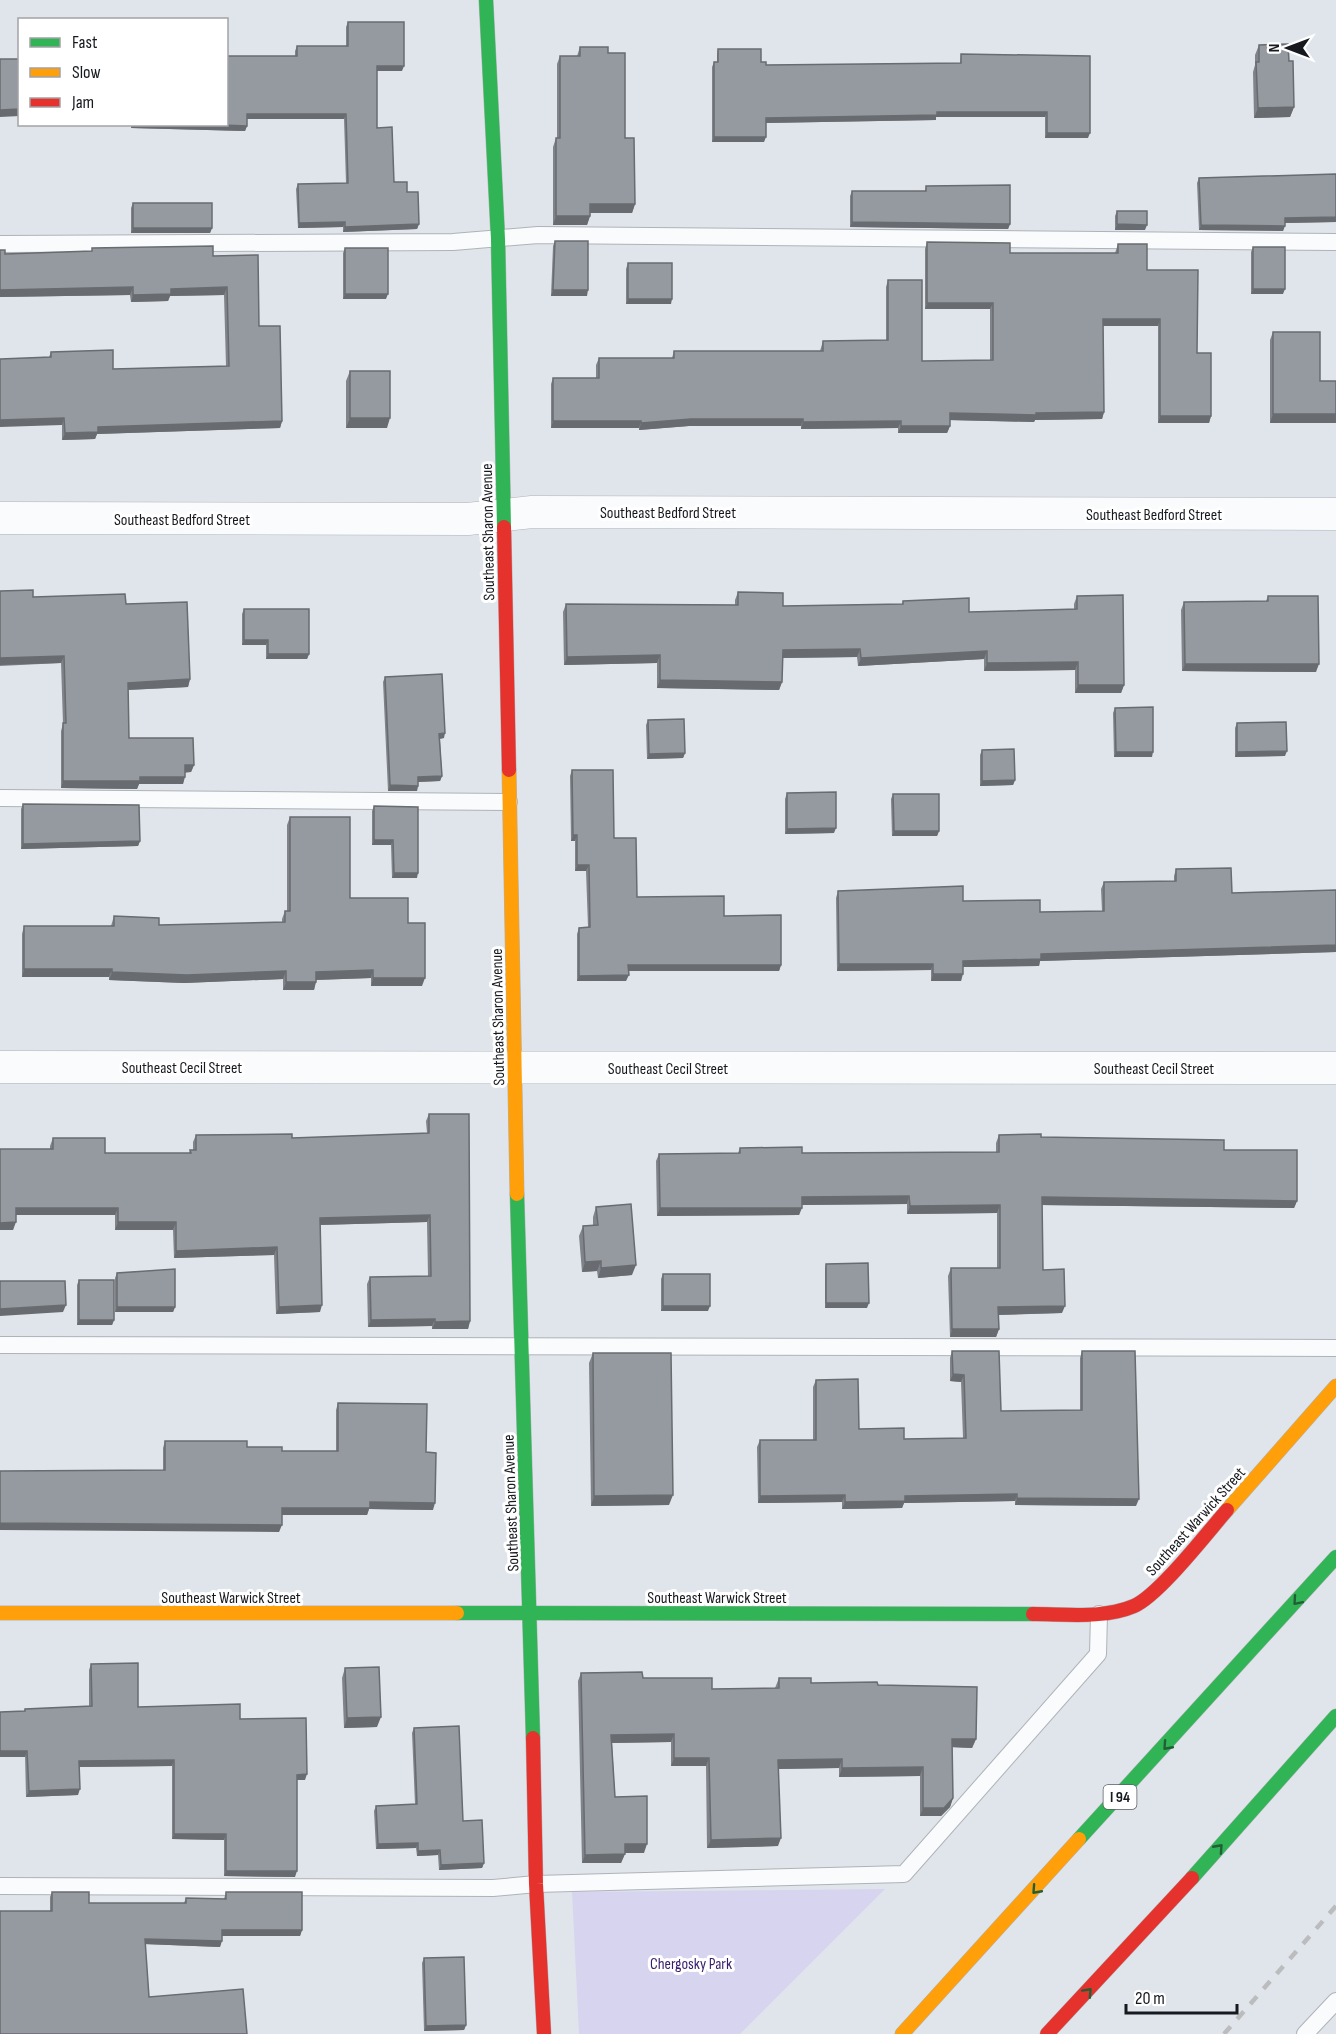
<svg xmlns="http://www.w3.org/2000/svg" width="1336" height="2034" viewBox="0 0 1336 2034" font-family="'Sofia Sans Condensed',sans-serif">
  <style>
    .green { fill: #d7d4ef }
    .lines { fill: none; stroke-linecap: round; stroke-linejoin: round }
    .lane-casing { stroke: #afb3b8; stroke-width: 18 }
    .street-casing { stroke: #afb3b8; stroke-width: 33 }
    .fast-casing { stroke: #afb3b8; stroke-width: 15 }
    .slow-casing { stroke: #afb3b8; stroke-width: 15 }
    .jam-casing { stroke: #afb3b8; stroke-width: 15 }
    .lane { stroke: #fafbfc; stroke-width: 16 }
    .street { stroke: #fafbfc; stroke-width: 32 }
    .fast { stroke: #30b455; stroke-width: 14 }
    .slow { stroke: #ff9f0a; stroke-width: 14 }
    .jam { stroke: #e5322d; stroke-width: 14 }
    .rail { stroke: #bbbcbe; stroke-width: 4.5; stroke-dasharray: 10 10; stroke-linecap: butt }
    .wall { fill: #80848a }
    .shaded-wall { fill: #686c70 }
    .building { fill: #959aa0; stroke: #686c70; stroke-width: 1.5 }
    .oneway { stroke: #225f37 }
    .labels { text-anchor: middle; stroke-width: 6; stroke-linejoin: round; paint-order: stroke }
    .shield { fill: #fff; stroke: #5c5e62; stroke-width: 1.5 }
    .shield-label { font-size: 15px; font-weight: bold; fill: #16191e }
    .street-label { font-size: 16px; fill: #16191e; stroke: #fff }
    .park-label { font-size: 16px; fill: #391e6a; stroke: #fff }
  </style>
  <rect width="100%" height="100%" fill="#e0e5ec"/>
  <!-- green -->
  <polygon class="green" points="885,1889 740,2034 579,2034 572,1892"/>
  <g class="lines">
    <!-- lane casing -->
    <g class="lane-casing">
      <g id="lane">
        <polyline points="0,244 453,242 538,235 1336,242"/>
        <polyline points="0,798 509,802"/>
        <polyline points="0,1345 1336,1348"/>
        <polyline points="0,1886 493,1888 536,1884 904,1874 1098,1654 1099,1614"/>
        <polyline points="1305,2034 1336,2001"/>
      </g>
    </g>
    <!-- street casing -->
    <g class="street-casing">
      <g id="street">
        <polyline points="0,518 468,519 532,512 1336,514"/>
        <polyline points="0,1067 1336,1068"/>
      </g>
    </g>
    <!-- fast casing -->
    <g class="fast-casing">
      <g id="fast">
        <polyline points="486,0 498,239 504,527"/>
        <polyline points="517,1194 533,1738"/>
        <polyline points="457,1613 1033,1614"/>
        <polyline points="1079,1839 1336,1557"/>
        <polyline points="1192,1878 1336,1716"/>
      </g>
    </g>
    <!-- slow casing -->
    <g class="slow-casing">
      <g id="slow">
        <polyline points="509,770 517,1194"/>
        <polyline points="1227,1510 1336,1386"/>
        <polyline points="0,1613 457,1613"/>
        <polyline points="902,2034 1079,1839"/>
      </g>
    </g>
    <!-- jam casing -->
    <g class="jam-casing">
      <g id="jam">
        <polyline points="504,527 509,770"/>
        <path d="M1033,1614C1065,1614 1104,1619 1134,1606C1159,1595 1207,1533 1227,1510"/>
        <polyline points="533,1738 536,1884 544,2034"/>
        <polyline points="1047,2034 1192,1878"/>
      </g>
    </g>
    <!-- lane -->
    <use href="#lane" class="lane"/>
    <!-- street -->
    <use href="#street" class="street"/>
    <!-- fast -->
    <use href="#fast" class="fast"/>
    <!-- slow -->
    <use href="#slow" class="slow"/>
    <!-- jam -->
    <use href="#jam" class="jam"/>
    <!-- rail -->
    <polyline class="rail" points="1224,2034 1336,1906"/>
  </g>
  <!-- wall -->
  <g class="wall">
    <polygon points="348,22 402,71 377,71 377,128 394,182 407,192 419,224 417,229 343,232 343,227 298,228 296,189 298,184 346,183 344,119 247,119 247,126 245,131 131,128 131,124 226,124 295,56 295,51 297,46 346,46 346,27"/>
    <polygon points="1259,45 1289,61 1294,107 1290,117 1254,118 1253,72 1255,65 1255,55"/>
    <polygon points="580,47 608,53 625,138 635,204 632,213 590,213 590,216 587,225 553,225 553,147 556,138 557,138 557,64 560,56 577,56"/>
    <polygon points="718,49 761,62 766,65 960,63 961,54 1088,138 1045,138 1045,117 936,117 936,120 766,123 764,142 712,142 712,67 714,62 717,62 717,54"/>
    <polygon points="1336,174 1336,222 1285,223 1283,231 1199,230 1197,183 1199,178"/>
    <polygon points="926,186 1010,224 1008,229 850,227 850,196 852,191 925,191"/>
    <polygon points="133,203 212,228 210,233 131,233 131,208"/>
    <polygon points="1117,211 1145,230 1115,230 1115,216"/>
    <polygon points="555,241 587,296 551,296 553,246"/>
    <polygon points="927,242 1010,253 1115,253 1118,244 1147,270 1197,353 1211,416 1209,423 1158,423 1158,326 1103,326 1104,412 1102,419 1035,420 1034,422 950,420 950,426 947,433 898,433 898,428 801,429 801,426 689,426 639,430 639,428 551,428 551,384 553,378 596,378 596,365 599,358 672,358 674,351 820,351 823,341 886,340 886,287 888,280 922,361 990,360 990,309 925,309 925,249"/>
    <polygon points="1253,247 1283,294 1251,294 1251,252"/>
    <polygon points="92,248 213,256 259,326 282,421 280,428 97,434 95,439 62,440 62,425 49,357 51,352 113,369 226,366 224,295 170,296 168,301 131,302 130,295 0,297 0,250 5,254 92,251"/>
    <polygon points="345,248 386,299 343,299 343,253"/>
    <polygon points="628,263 671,304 626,304 626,269"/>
    <polygon points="1273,332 1320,381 1336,423 1270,423 1270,340"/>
    <polygon points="350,371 387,428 346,428 346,381"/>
    <polygon points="0,591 33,597 126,604 190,679 188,687 128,690 129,738 194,765 191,772 185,772 183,784 139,784 137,789 61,788 61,731 63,724 61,663 0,666"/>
    <polygon points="738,592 783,606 902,604 903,601 969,612 1074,609 1074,604 1077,596 1124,685 1121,693 1075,693 1075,670 984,671 984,659 858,666 857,657 782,658 782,682 779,690 657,688 657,663 564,665 563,612 566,604 735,605 735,600"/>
    <polygon points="1268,596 1316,672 1182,671 1181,610 1184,602 1266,601"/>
    <polygon points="244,609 309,654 307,659 266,659 266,645 242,645 242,614"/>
    <polygon points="385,677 444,738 440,739 442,776 440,781 418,782 417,791 388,791 383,682"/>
    <polygon points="1115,708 1152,757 1114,757 1113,713"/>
    <polygon points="648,720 685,753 683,758 647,759 646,725"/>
    <polygon points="1237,723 1285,756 1235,757 1235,728"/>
    <polygon points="982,750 1015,780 1013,785 980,786 980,755"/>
    <polygon points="572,770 614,838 637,897 724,916 781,965 779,971 628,971 626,981 577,981 577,934 579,928 588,927 586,871 575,871 575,841 571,841 570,776"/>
    <polygon points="787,793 834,833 785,834 785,799"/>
    <polygon points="893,794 939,831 937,836 892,836 891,799"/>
    <polygon points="23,804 140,841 138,846 21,849 21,809"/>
    <polygon points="374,806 417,878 392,878 391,845 372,845 372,811"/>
    <polygon points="290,817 350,898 408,923 422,986 371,986 371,978 316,980 314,990 283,990 283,979 184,983 109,980 109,977 22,977 22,934 24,926 111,926 114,916 159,925 282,922 282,919 285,911 287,911 287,825"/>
    <polygon points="1176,869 1232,893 1336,890 1336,952 1040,961 1039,966 963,967 961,981 931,981 931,970 837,971 836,898 838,891 963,901 1040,912 1102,911 1101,889 1104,882 1174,881 1174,876"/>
    <polygon points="429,1114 470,1321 468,1329 432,1329 432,1326 368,1327 367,1284 370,1277 428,1276 427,1222 320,1225 320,1312 276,1314 274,1255 174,1258 173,1230 115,1230 115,1215 16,1215 13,1230 0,1230 0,1149 50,1149 50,1146 53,1138 105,1153 189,1153 190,1150 193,1150 193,1142 196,1135 292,1138 427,1133 426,1121"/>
    <polygon points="999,1135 1224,1150 1297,1201 1294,1208 1042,1205 1043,1270 1062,1313 999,1315 999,1329 996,1337 950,1337 948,1276 951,1268 997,1268 997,1213 907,1214 907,1204 802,1205 799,1215 657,1216 656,1161 659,1154 738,1153 740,1148 802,1153 996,1152 996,1143"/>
    <polygon points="596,1207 632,1275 598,1278 597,1271 582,1272 579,1236 583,1226 593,1225 593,1217"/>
    <polygon points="826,1264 867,1308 825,1308 825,1269"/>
    <polygon points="117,1273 175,1307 173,1312 115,1312 115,1278"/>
    <polygon points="663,1274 708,1311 661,1311 661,1279"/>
    <polygon points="79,1280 114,1320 112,1325 77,1325 77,1285"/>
    <polygon points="952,1351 1001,1411 1080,1410 1080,1358 1082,1351 1136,1506 1015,1505 1015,1501 904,1503 902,1508 842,1509 842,1502 758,1503 757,1447 760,1440 813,1440 813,1387 816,1380 859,1429 904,1439 963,1438 961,1382 950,1381 950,1358"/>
    <polygon points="593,1353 669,1505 591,1506 589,1363"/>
    <polygon points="338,1403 426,1452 433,1510 369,1509 367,1515 282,1515 279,1532 163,1470 163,1448 165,1441 247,1447 282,1451 336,1451 336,1410"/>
    <polygon points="91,1664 138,1707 240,1719 305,1780 297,1780 295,1877 224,1876 224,1840 172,1839 172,1766 79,1767 78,1795 26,1797 24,1711 25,1709 89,1706 89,1670"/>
    <polygon points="345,1668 377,1727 344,1728 342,1678"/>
    <polygon points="581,1673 643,1678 712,1689 775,1688 779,1678 811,1683 878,1685 976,1739 972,1748 952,1747 953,1798 950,1807 941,1816 920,1816 920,1776 839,1777 839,1768 779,1769 778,1846 707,1848 706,1766 671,1766 671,1742 612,1743 615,1797 644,1853 625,1853 621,1863 582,1863 578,1681"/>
    <polygon points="414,1728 463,1821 484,1863 482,1868 439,1870 438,1855 417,1856 416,1848 376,1849 374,1811 376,1806 415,1804 412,1733"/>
    <polygon points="52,1892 89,1903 184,1903 186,1898 224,1899 226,1892 302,1930 300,1936 222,1936 220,1947 145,1944 149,1997 0,2034 50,1911 50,1897"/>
    <polygon points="424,1958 466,2025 464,2030 424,2031 422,1963"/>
  </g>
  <!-- shaded-wall -->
  <g class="shaded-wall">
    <polygon points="377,66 404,66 402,71 375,71"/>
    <polygon points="1294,107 1290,117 1254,118 1258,108"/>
    <polygon points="20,109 20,116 0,117 0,110"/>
    <polygon points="937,112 1047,112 1045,117 936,117 936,120 764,123 766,118"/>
    <polygon points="247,114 346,114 344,119 245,119"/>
    <polygon points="133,124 197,124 247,126 245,131 131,128"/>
    <polygon points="1047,133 1090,133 1088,138 1045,138"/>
    <polygon points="714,137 766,137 764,142 712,142"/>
    <polygon points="590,204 635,204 632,213 587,213"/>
    <polygon points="556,216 590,216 587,225 553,225"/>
    <polygon points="1336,217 1336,222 1283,223 1285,218"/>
    <polygon points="345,222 343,227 298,228 299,223"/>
    <polygon points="852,222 1010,224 1008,229 850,227"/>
    <polygon points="419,224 417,229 343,232 345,227"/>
    <polygon points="1117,224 1147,225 1145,230 1115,230"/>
    <polygon points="1201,225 1285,226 1283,231 1199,230"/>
    <polygon points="133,228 212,228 210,233 131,233"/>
    <polygon points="133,287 130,295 0,297 0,290"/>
    <polygon points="227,287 224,295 170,296 168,301 131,302 133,295 171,289"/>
    <polygon points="1253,289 1285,289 1283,294 1251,294"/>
    <polygon points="553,290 588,290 587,296 551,296"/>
    <polygon points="345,294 388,294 386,299 343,299"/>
    <polygon points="628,299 672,299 671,304 626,304"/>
    <polygon points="927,303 993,303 990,309 925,309"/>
    <polygon points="1103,319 1160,319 1158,326 1101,326"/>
    <polygon points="1104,412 1102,419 1035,420 1034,422 947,420 950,413"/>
    <polygon points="1273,414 1336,414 1336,423 1270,423"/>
    <polygon points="1160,416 1211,416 1209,423 1158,423"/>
    <polygon points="64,418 62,425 0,427 0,420"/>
    <polygon points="350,418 390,418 387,428 346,428"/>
    <polygon points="691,419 803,419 801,426 689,426 639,430 641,423"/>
    <polygon points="282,421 280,428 97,434 95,439 62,440 65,433 98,427"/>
    <polygon points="553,421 641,421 639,428 551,428"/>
    <polygon points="901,421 898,428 801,429 803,422"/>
    <polygon points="901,426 950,426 947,433 898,433"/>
    <polygon points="244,640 268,640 266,645 242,645"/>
    <polygon points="860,649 857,657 780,658 783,650"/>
    <polygon points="987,651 984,659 858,666 861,658"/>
    <polygon points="268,654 309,654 307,659 266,659"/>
    <polygon points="660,655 657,663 564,665 567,657"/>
    <polygon points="64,656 61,663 0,665 0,658"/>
    <polygon points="1078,662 1075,670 984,671 987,663"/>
    <polygon points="1185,664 1319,664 1316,672 1182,671"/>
    <polygon points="190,679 188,687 125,690 128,683"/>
    <polygon points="660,680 782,682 779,690 657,688"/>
    <polygon points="1078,685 1124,685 1121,693 1075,693"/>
    <polygon points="445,733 444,738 437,739 439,734"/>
    <polygon points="1287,751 1285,756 1235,757 1237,752"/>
    <polygon points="1116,752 1153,752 1152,757 1114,757"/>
    <polygon points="685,753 683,758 647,759 649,754"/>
    <polygon points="185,765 194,765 191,772 183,773"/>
    <polygon points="442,776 440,781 417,782 418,777"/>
    <polygon points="140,777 185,777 183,784 139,784 137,789 61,788 63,781"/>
    <polygon points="1015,780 1013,785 980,786 982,781"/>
    <polygon points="390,785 418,786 417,791 388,791"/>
    <polygon points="836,828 834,833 785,834 787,829"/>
    <polygon points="894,831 939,831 937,836 892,836"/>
    <polygon points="573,835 577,835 575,841 571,841"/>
    <polygon points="374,840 393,840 391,845 372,845"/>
    <polygon points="140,841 138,846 21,849 23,844"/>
    <polygon points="577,865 589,865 586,871 575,871"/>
    <polygon points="394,873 418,873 417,878 392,878"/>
    <polygon points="1336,945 1336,952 1040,961 1039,966 961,967 963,961 1041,954"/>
    <polygon points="839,964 933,964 931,970 837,971"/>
    <polygon points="628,965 781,965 779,971 626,971"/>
    <polygon points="24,969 112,969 109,977 22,977"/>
    <polygon points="373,970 371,978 313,980 316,972"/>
    <polygon points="286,971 283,979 184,983 109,980 112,972"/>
    <polygon points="933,974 963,974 961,981 931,981"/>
    <polygon points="629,975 626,981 577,981 579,976"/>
    <polygon points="373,978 425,978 422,986 371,986"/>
    <polygon points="286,982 316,982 314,990 283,990"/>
    <polygon points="909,1196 907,1204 799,1205 802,1197"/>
    <polygon points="1042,1197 1297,1201 1294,1208 1039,1205"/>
    <polygon points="1000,1205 997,1213 907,1214 910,1206"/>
    <polygon points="16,1208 118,1208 115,1215 13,1215"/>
    <polygon points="660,1208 802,1208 799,1215 657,1216"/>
    <polygon points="430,1215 427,1222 317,1225 320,1218"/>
    <polygon points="16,1222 13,1230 0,1230 0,1223"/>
    <polygon points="118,1222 176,1222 173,1230 115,1230"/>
    <polygon points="277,1247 274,1255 174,1258 176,1251"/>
    <polygon points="601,1261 597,1271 582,1272 585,1262"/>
    <polygon points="636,1265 632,1275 598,1278 601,1268"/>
    <polygon points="826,1303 869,1303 867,1308 825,1308"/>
    <polygon points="66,1305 63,1312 0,1316 0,1309"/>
    <polygon points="322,1305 320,1312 276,1314 279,1307"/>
    <polygon points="663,1306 710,1306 708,1311 661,1311"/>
    <polygon points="1065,1306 1062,1313 995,1315 998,1307"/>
    <polygon points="117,1307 175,1307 173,1312 115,1312"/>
    <polygon points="435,1319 432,1326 368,1327 371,1320"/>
    <polygon points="79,1320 114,1320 112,1325 77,1325"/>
    <polygon points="470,1321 468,1329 432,1329 435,1322"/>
    <polygon points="952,1329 999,1329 996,1337 950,1337"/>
    <polygon points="953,1374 964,1375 961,1382 950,1381"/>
    <polygon points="1017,1494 1015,1501 904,1503 902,1508 842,1509 845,1502 905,1496"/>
    <polygon points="673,1495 669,1505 591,1506 594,1496"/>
    <polygon points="845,1495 842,1502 758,1503 760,1496"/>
    <polygon points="1017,1498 1139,1499 1136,1506 1015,1505"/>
    <polygon points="370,1502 435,1503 433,1510 369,1509 367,1515 279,1515 282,1508"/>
    <polygon points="0,1523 282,1525 279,1532 0,1530"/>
    <polygon points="381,1717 377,1727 344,1728 347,1718"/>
    <polygon points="674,1734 671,1742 608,1743 611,1735"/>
    <polygon points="952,1739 976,1739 972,1748 949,1747"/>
    <polygon points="0,1751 27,1751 25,1757 0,1757"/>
    <polygon points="674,1758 709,1758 706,1766 671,1766"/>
    <polygon points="842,1759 839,1768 775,1769 778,1760"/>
    <polygon points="174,1760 172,1766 77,1767 79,1761"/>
    <polygon points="923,1767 920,1776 839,1777 842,1768"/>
    <polygon points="307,1774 305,1780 295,1780 297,1775"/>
    <polygon points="80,1789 78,1795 26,1797 29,1791"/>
    <polygon points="953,1798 950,1807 941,1816 920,1816 923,1808"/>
    <polygon points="174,1834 226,1834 224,1840 172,1839"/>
    <polygon points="781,1838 778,1846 707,1848 711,1840"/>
    <polygon points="418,1843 416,1848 376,1849 378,1844"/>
    <polygon points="625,1844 647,1844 644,1853 621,1853"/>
    <polygon points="440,1850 438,1855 417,1856 418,1851"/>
    <polygon points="625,1854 621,1863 582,1863 585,1855"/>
    <polygon points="484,1863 482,1868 439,1870 441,1865"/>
    <polygon points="226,1871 297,1871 295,1877 224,1876"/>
    <polygon points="222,1930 302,1930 300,1936 220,1936"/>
    <polygon points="145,1939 222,1941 220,1947 143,1944"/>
    <polygon points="466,2025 464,2030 424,2031 426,2026"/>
  </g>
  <!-- building -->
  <g class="building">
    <polygon points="348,22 404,22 404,66 377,66 377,128 392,127 394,182 407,182 407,192 418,192 419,224 345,227 345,222 299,223 298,184 348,183 346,114 247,114 247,126 197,124 226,124 226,56 297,56 297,46 348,46"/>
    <polygon points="1288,44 1289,61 1293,61 1294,107 1258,108 1256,62 1259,62 1259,45"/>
    <polygon points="580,47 608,47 608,53 625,53 625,138 634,138 635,204 590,204 590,216 556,216 556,138 560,138 560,56 580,56"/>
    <polygon points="718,49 761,49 761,62 766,62 766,65 961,63 961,54 1090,56 1090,133 1047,133 1047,112 937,112 937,115 766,118 766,137 714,137 714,62 718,62"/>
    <polygon points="0,59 20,59 20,109 0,110"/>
    <polygon points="1336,174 1336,217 1285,218 1285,226 1201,225 1199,178"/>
    <polygon points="1010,185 1010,224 852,222 852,191 926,191 926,186"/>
    <rect x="133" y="203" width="79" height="25"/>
    <polygon points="1117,211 1147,211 1147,225 1117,224"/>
    <polygon points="555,241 588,241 588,290 553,290"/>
    <polygon points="927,242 1010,243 1010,253 1118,253 1118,244 1147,244 1147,270 1198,270 1197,353 1211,353 1211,416 1160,416 1160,319 1103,319 1104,412 1036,413 1036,415 950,413 950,426 901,426 901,421 803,422 803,419 691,419 641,423 641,421 553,421 553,378 599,378 599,358 674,358 674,351 823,351 823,341 888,340 888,280 922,280 922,361 993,360 993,303 927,303"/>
    <polygon points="213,246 213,256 258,255 259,326 280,326 282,421 98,427 98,432 65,433 64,418 0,420 0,359 51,357 51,352 113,350 113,369 229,366 227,287 171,289 171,294 133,295 133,287 0,290 0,250 5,250 5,254 92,251 92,248"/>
    <rect x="1253" y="247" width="32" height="42"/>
    <rect x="345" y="248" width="43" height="46"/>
    <rect x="628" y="263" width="44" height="36"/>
    <polygon points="1273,332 1320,332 1320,381 1336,381 1336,414 1273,414"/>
    <rect x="350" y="371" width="40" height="47"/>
    <polygon points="33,590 33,597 125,594 126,604 187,602 190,679 128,683 129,738 193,738 194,765 185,765 185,777 140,777 140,781 63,781 63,723 66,723 64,656 0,658 0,591"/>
    <polygon points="738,592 783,593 783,606 903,604 903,601 969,598 969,612 1077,609 1077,596 1123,595 1124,685 1078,685 1078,662 987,663 987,651 861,658 860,649 783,650 782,682 660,680 660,655 567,657 566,604 738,605"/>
    <polygon points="1268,596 1318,596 1319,664 1185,664 1184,602 1268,601"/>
    <polygon points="244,609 309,609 309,654 268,654 268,640 244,640"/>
    <polygon points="442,674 445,733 439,734 442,776 418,777 418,786 390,785 385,677"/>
    <polygon points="1153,707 1153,752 1116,752 1115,708"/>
    <polygon points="684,719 685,753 649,754 648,720"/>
    <polygon points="1286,722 1287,751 1237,752 1237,723"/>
    <polygon points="1014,749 1015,780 982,781 982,750"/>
    <polygon points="572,770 613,770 614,838 636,838 637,897 724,896 724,916 781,915 781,965 628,965 629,975 579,976 579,928 590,927 589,865 577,865 577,835 573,835"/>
    <polygon points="836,792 836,828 787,829 787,793"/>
    <polygon points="893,794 939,794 939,831 894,831"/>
    <polygon points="23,804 139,805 140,841 23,844"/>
    <polygon points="374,806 418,807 418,873 394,873 393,840 374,840"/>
    <polygon points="290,817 350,817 350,898 408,898 408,923 425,923 425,978 373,978 373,970 316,972 316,982 286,982 286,971 187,975 112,972 112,969 24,969 24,926 114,926 114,916 159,918 159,925 285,922 285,911 290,911"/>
    <polygon points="1231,868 1232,893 1336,890 1336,945 1041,954 1041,959 963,961 963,974 933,974 933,964 839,964 838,891 963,886 963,901 1040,900 1040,912 1104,911 1104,882 1176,881 1176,869"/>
    <polygon points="429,1114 469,1114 470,1321 435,1322 435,1319 371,1320 370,1277 431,1276 430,1215 320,1218 322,1305 279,1307 277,1247 176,1251 176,1222 118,1222 118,1208 16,1208 16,1222 0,1223 0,1149 53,1149 53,1138 105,1138 105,1153 191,1153 190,1150 196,1150 196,1135 292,1134 292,1138 429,1133"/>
    <polygon points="1041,1134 1041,1137 1224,1140 1224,1150 1297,1150 1297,1201 1042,1197 1043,1270 1064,1269 1065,1306 998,1307 999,1329 952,1329 951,1268 1000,1268 1000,1205 910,1206 909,1196 802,1197 802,1208 660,1208 659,1154 740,1153 740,1148 802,1147 802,1153 999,1152 999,1135"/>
    <polygon points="631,1204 636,1265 601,1268 601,1261 585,1262 583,1226 598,1225 596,1207"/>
    <polygon points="868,1263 869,1303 826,1303 826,1264"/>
    <polygon points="175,1269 175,1307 117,1307 117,1273"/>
    <rect x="663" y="1274" width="47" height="32"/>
    <rect x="79" y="1280" width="35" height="40"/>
    <polygon points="0,1281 65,1281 66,1305 0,1309"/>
    <polygon points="952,1351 999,1351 1001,1411 1082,1410 1082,1351 1135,1351 1139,1499 1017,1498 1017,1494 905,1496 905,1501 845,1502 845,1495 760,1496 760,1440 816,1440 816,1380 858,1379 859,1429 904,1428 904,1439 966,1438 964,1375 953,1374"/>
    <polygon points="593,1353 671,1353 673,1495 594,1496"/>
    <polygon points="338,1403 427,1404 426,1452 436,1453 435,1503 370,1502 370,1508 282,1508 282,1525 0,1523 0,1471 165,1470 165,1441 247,1441 247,1447 282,1447 282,1451 338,1451"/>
    <polygon points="138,1663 138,1707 240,1704 240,1719 306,1718 307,1774 297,1775 297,1871 226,1871 226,1834 174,1834 174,1760 79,1761 80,1789 29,1791 27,1751 0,1751 0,1712 25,1711 25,1709 92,1706 91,1664"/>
    <polygon points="379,1667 381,1717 347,1718 345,1668"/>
    <polygon points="642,1672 643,1678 712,1678 712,1689 779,1688 779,1678 811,1678 811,1683 877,1682 878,1685 977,1687 976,1739 952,1739 953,1798 944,1808 923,1808 923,1767 842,1768 842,1759 778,1760 781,1838 711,1840 709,1758 674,1758 674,1734 611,1735 615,1797 647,1796 647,1844 625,1844 625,1854 585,1855 581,1673"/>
    <polygon points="459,1726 463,1821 482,1820 484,1863 441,1865 440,1850 418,1851 418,1843 378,1844 376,1806 417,1804 414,1728"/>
    <polygon points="52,1892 89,1892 89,1903 186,1903 186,1898 226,1899 226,1892 302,1892 302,1930 222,1930 222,1941 145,1939 149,1997 243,1989 247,2034 0,2034 0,1911 52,1911"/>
    <polygon points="464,1957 466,2025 426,2026 424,1958"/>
  </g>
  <!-- one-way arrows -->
  <defs><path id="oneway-chevron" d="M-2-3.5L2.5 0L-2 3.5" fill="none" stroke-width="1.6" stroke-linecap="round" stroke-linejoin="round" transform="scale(1.5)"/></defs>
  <g class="oneway">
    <use href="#oneway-chevron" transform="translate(1297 1601) rotate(131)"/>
    <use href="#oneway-chevron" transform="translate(1167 1746) rotate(132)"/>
    <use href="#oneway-chevron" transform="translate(1219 1848) rotate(-48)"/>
    <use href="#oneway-chevron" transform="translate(1036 1890) rotate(132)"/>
    <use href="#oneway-chevron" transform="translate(1088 1992) rotate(-47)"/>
  </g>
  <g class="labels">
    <!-- shield labels -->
    <rect class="shield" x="1103.5" y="1785" width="33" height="24" rx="4.5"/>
    <g class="shield-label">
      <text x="1120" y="1802">I 94</text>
    </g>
    <!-- street labels -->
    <g class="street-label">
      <text x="668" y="518">Southeast Bedford Street</text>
      <text x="1154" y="520">Southeast Bedford Street</text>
      <text x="182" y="525">Southeast Bedford Street</text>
      <text transform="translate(487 532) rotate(-91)" y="6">Southeast Sharon Avenue</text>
      <text transform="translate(497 1017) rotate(-91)" y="6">Southeast Sharon Avenue</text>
      <text x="182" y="1073">Southeast Cecil Street</text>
      <text x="668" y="1074">Southeast Cecil Street</text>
      <text x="1154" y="1074">Southeast Cecil Street</text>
      <text transform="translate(510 1503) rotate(-92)" y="6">Southeast Sharon Avenue</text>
      <text transform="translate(1195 1521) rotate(-48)" y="6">Southeast Warwick Street</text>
      <text x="231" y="1603">Southeast Warwick Street</text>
      <text x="717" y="1603">Southeast Warwick Street</text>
    </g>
    <!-- park labels -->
    <g class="park-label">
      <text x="691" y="1969">Chergosky Park</text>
    </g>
  </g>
  <!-- legend -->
  <rect x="18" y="18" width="210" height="108" fill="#ffffff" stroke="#a2a3a5" stroke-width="1.5"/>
  <rect x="30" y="38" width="30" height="9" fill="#30b455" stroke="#a2a3a5" stroke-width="1.5"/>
  <text x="72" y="48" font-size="18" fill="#16191e">Fast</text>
  <rect x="30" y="68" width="30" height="9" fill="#ff9f0a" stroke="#a2a3a5" stroke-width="1.5"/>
  <text x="72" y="78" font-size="18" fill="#16191e">Slow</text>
  <rect x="30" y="98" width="30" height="9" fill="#e5322d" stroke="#a2a3a5" stroke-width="1.5"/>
  <text x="72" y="108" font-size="18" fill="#16191e">Jam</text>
  <!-- north arrow -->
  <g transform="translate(1288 48) rotate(270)" stroke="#ffffff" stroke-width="4.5" paint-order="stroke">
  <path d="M0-4.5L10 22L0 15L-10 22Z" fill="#16191e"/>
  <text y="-9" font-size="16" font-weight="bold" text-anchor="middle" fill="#16191e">N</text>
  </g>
  <!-- scale -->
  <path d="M1126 2004v9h111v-9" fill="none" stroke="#16191e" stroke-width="3"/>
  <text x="1135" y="2004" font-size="18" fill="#16191e" stroke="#ffffff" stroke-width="4.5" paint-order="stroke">20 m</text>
</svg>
